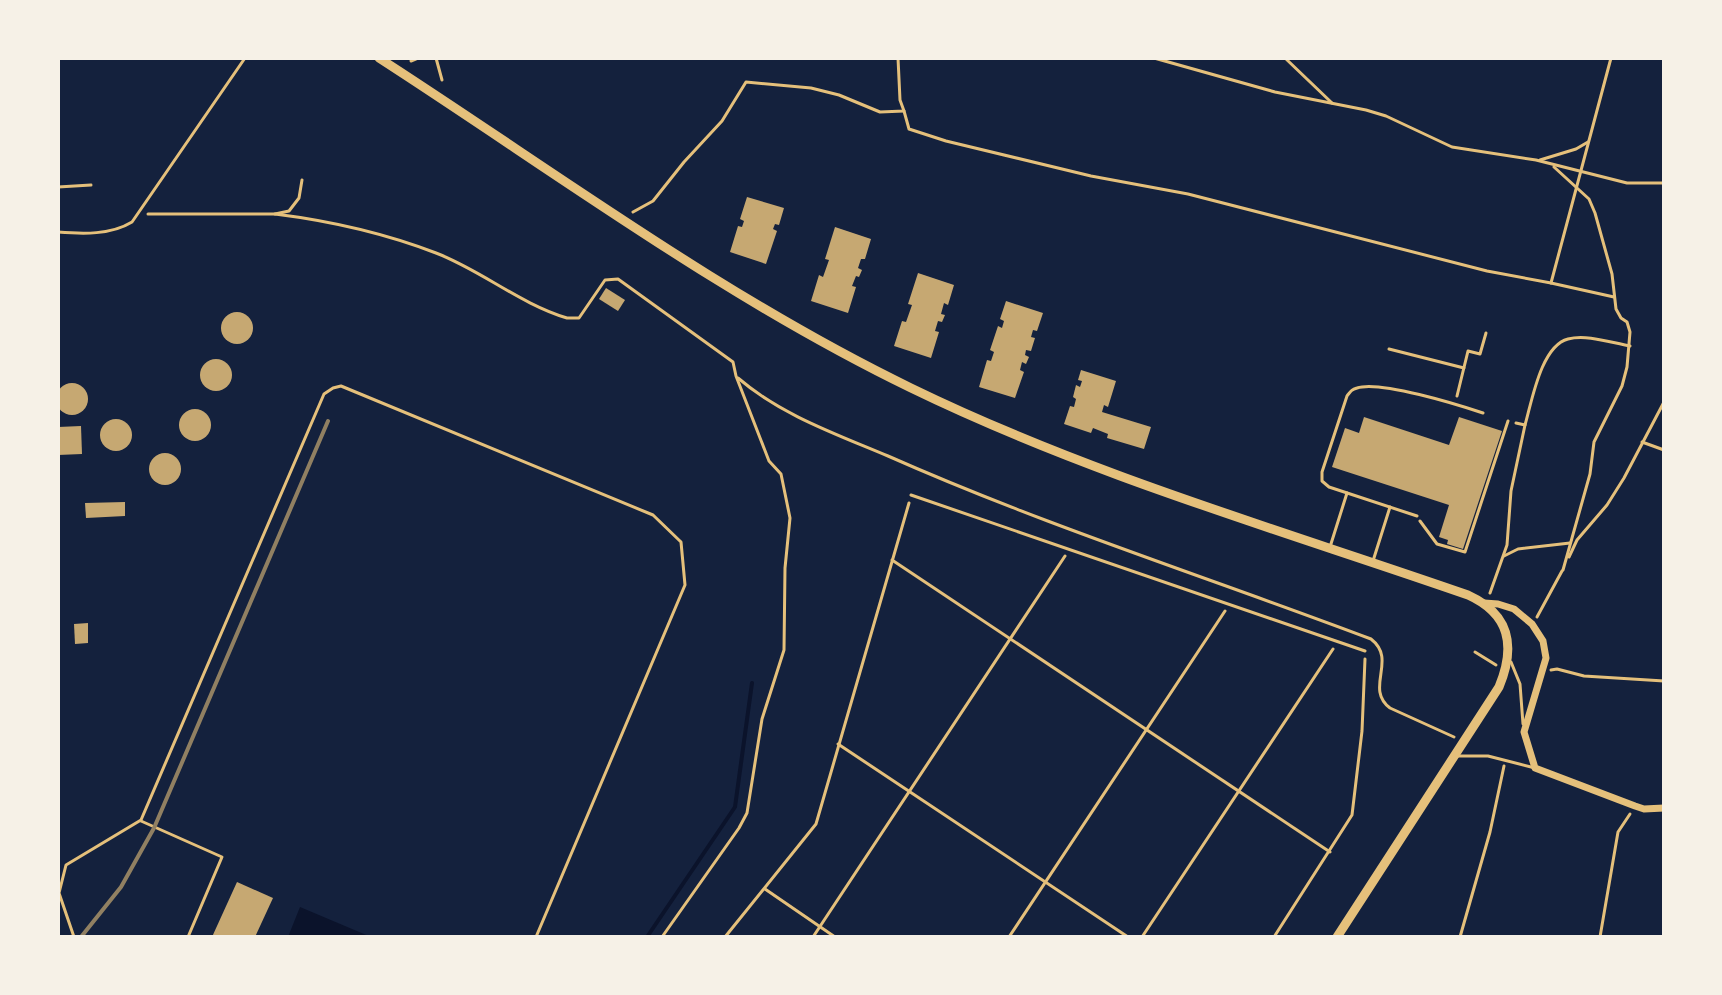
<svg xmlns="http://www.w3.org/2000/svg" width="1722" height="995" viewBox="0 0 1722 995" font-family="Barlow,sans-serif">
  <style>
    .water { fill: #0b132b }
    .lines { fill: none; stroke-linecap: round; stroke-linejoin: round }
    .stream { stroke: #0b132b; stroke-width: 4 }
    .building { fill: #c6a872 }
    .path { stroke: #e5c07b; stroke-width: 3 }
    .service { stroke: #e5c07b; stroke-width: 3 }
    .minor { stroke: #e5c07b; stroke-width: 7 }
    .tertiary { stroke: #e5c07b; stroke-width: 9 }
    .rail { stroke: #918062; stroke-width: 4 }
  </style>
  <rect width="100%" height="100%" fill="#14213d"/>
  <!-- water -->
  <polygon class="water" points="300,907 371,937 288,937"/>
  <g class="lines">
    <!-- stream -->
    <polyline class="stream" points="647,937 735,807 752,683"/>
  </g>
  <!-- building -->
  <g class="building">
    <polygon points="747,197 784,208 779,225 775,224 773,229 777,231 766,264 730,252 738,226 742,227 744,221 740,219"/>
    <polygon points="835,227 871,239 865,259 861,259 858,268 862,270 859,277 856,276 852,286 856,287 848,313 811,301 819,275 823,277 829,260 825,259"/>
    <polygon points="918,273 954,285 948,305 944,303 941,314 945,315 942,322 938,321 935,331 939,332 931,358 894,346 902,321 906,322 912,305 908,304"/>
    <polygon points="606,288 625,300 618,311 599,299"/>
    <polygon points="1006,301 1043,313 1037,331 1033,330 1031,337 1035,338 1031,351 1026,350 1025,355 1029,357 1026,364 1022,362 1020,370 1024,372 1015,398 979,387 987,360 991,361 994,352 990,350 998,326 1002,328 1004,321 1000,319"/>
    <circle cx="237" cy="328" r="16"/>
    <circle cx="216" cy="375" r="16"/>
    <polygon points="1081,370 1116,381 1108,407 1104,405 1102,412 1151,427 1144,449 1107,438 1108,434 1093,428 1091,433 1064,424 1070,406 1074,407 1076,399 1073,397 1076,385 1080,387 1082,381 1078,380"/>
    <circle cx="72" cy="399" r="16"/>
    <circle cx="195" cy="425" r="16"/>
    <polygon points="1364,417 1449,445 1459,417 1502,431 1463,549 1447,544 1448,540 1439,537 1449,505 1332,467 1345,428 1359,433"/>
    <circle cx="116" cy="435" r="16"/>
    <polygon points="81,426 82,454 58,455 58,427"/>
    <circle cx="165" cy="469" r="16"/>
    <polygon points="125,502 125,516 86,518 85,503"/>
    <polygon points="88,623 88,643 75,644 74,624"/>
    <polygon points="237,882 273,898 255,937 212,937"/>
  </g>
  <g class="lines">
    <!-- path -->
    <g class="path">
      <polyline points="436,58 442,80"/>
      <polyline points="1154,58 1275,92 1366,110 1386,116 1452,147 1536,160 1627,183 1664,183"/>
      <polyline points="1285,58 1332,103"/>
      <polyline points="1611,58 1551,283 1614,297"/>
      <polyline points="411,61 418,58"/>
      <polyline points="904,111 909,129 946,141 1091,176 1188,194 1487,271 1551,283"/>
      <polyline points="1540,160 1576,149 1588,142"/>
      <polyline points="1554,167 1589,199 1595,213 1612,274 1616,309 1621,318 1627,322 1630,332 1627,367 1622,386 1594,442 1590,474 1563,570"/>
      <polyline points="58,187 91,185"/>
      <polyline points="633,212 653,201 684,162 722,121 746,82 811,88 839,95 880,112 904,111 900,100 898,58"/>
      <polyline points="148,214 275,214 289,211 299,198 302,180"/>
      <path d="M275,214C331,221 384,233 436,253C481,270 520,304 567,318H579L605,280L618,279L733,362L736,376L769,461L781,474L790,518L785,568L784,650L762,719L747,813L739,828L662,937"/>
      <polyline points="1389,349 1464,368"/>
      <path d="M738,378C781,415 836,434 888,456C1046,526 1210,578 1371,639C1398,660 1364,688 1390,708L1454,737"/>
      <polyline points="1457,396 1468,351 1480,354 1486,333"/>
      <path d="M1525,425C1532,401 1541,346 1568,339C1587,334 1612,343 1630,346"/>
      <polyline points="1642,442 1664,450"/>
      <polyline points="1420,521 1437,544 1465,552 1508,421"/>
      <polyline points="1504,556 1518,549 1570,543"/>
      <polyline points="1569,557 1577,540 1607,505 1624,478 1664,402"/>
      <polyline points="892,560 1330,852"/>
      <polyline points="1490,593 1507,545 1511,491 1525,425 1516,423"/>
      <polyline points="1537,617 1562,571"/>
      <polyline points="1475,652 1496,665"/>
      <polyline points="1551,670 1557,669 1584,676 1664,681"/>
      <polyline points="838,744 1128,937"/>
      <polyline points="765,889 835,937"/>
      <polyline points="725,937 816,824 909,503"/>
      <polyline points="813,937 1065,556"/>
      <polyline points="1009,937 1225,611"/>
      <polyline points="1142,937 1333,649"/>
      <polyline points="1274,937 1352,815 1362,731 1365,659"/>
      <polyline points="1460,937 1490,832 1504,766"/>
      <polyline points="1600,937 1618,832 1630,814"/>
    </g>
    <!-- service -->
    <g class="service">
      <path d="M58,232C83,234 111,235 132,222L245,58"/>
      <polyline points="911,495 1365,651"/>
      <path d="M1417,516L1329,487L1322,481V472L1347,396C1351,391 1351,390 1357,388C1379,380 1459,405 1483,413"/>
      <polyline points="1330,547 1347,493"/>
      <polyline points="1373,561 1390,507"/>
      <polyline points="1511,662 1520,684 1523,724"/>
      <polyline points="1457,756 1488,756 1535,768"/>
      <polyline points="141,821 222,857 188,937"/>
      <polyline points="74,937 59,893 66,865 141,820 324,394 333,388 341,386 653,515 681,542 685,585 536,937"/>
    </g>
    <!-- minor -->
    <polyline class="minor" points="1484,603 1498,604 1514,609 1532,624 1543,641 1546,658 1524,732 1535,768 1635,806 1644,809 1664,808"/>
    <!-- tertiary -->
    <path class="tertiary" d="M379,58C554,171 723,297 911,388C1090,475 1281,530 1468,595C1510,614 1516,646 1499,687L1337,937"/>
    <!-- rail -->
    <polyline class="rail" points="81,937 121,887 154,828 328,421"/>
  </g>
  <!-- border -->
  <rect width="1722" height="995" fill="none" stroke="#f6f1e7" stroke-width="120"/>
</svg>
